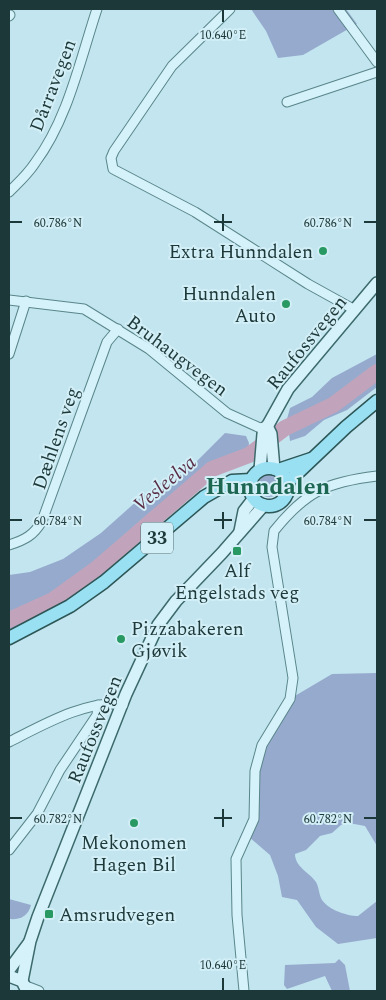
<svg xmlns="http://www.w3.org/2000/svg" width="386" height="1000" viewBox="0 0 386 1000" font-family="Spectral,serif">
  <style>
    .green { fill: #96aacd }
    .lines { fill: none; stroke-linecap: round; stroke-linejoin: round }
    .river { stroke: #c1a4bb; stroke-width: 16 }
    .street-casing { stroke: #598689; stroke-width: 11 }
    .secondary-casing { stroke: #3c6a6b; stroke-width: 14 }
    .primary-casing { stroke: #2d5656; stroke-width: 15 }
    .street { stroke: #d5f1f9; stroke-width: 9 }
    .secondary { stroke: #d5f1f9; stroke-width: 11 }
    .primary { stroke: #99e0f3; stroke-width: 12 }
    .ticks { fill: none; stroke: #1d3838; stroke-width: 2 }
    .poi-dot { fill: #289962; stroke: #d2eef6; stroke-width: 2 }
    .labels { text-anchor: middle; stroke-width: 4; stroke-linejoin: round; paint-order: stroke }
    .shield { fill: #d2eef6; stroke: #536f71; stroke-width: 1 }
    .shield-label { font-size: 18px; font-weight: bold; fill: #1d3838 }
    .street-label { font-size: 19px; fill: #1d3838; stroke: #d2eef6 }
    .poi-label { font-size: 19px; fill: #1d3838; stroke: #d2eef6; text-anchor: end }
    .water-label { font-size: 20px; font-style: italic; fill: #582c44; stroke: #d2eef6 }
    .district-label { font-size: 24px; font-weight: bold; fill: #1c6652; stroke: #d2eef6 }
    .ticks-label { font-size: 12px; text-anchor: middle; fill: #1d3838; stroke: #d2eef6; stroke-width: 4; stroke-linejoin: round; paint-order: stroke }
  </style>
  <rect width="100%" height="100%" fill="#c2e5ef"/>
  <!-- green -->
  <g class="green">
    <polygon points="251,9 346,9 357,24 303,55 278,58 266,31"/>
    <polygon points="377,354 377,387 347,410 324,420 305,436 290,441 287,419 290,408 312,397 332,378"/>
    <polygon points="225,433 246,436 249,443 248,451 225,458 148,514 114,544 108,559 107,571 81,592 57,607 9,630 9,575 30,572 63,559 101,533 138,500 174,473 189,469"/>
    <circle cx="269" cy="486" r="11"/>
    <path d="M377,673V846L365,826L349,823L341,825L332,833L320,836L306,850L295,854C295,867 309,872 316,882C319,887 319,895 322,900C329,910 347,916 358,916L377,901V938L338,944L316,927L297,900L282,897L278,876L270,855L249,837L253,769L288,700L332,674Z"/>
    <path d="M9,899L31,905C28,916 21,920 9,919Z"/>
    <polygon points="339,959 345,965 350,991 332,991 325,976 287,989 284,985 285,965 335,963"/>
  </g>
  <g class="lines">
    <!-- river -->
    <polyline class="river" points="9,620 53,600 96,569 212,469 249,455 285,428 333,405 377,372"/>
    <!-- street casing -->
    <g class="street-casing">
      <g id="street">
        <polyline points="230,9 172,66 114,151 111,158 113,169 195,212 308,284 355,310"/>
        <polyline points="338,9 377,62"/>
        <polyline points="9,16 10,15"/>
        <polyline points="287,102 377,72"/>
        <path d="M9,192C18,183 28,174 35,163C68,119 80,60 97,9"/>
        <polyline points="9,300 84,309 149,349 227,413 260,428 267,426"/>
        <polyline points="9,354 26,301"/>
        <path d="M9,545C25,540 34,535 42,521L107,342L118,329"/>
        <path d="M9,742C39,727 89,698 123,705"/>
        <polyline points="9,850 37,814 60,770 97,715 98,705"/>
        <polyline points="26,986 39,991"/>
        <path d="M244,991L237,915L236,859L254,819L255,771L262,745L290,699L293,678L272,547L274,531C306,491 327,482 377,476"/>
      </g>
    </g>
    <!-- secondary casing -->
    <g class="secondary-casing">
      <g id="secondary">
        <polyline points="267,426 271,434 274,469"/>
        <polyline points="260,470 263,434 288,389 377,283"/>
        <polyline points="240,531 244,511 254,498"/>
        <polyline points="9,970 29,943"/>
        <polyline points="9,976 22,981 27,991"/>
        <polyline points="22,981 30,941 38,917 126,694 158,625 176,601 222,553 264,505"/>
      </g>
    </g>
    <!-- primary casing -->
    <g class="primary-casing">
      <g id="primary">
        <circle cx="269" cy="487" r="19"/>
        <polyline points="278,470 311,459"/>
        <polyline points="287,483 346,427 377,401"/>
        <polyline points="9,638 70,606 104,582 204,497 232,481 251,480"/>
      </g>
    </g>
    <!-- street -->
    <use href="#street" class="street"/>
    <!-- secondary -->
    <use href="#secondary" class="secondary"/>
    <!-- primary -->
    <use href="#primary" class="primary"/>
  </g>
  <!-- ticks -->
  <path class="ticks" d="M223,10V22M223,214V231M10,222H22M214,222H232M364,222H376M223,512V529M10,520H22M214,520H232M364,520H376M223,809V827M10,818H22M214,818H232M364,818H376M223,978V990"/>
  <!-- markers -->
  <g class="poi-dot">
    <circle cx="323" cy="251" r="5"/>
    <circle cx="286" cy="304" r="5"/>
    <rect x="232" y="546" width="10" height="10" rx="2.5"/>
    <circle cx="121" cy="639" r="5"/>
    <circle cx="134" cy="823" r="5"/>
    <rect x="44" y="909" width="10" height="10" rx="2.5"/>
  </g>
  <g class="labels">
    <!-- shield labels -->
    <rect class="shield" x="141" y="522.5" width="32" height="31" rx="4"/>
    <g class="shield-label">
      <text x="157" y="544">33</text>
    </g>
    <!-- street labels -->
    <g class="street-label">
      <text transform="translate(52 85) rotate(-69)" y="7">Dårravegen</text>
      <text transform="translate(306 342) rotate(-51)" y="7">Raufossvegen</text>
      <text transform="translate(178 355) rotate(37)" y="7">Bruhaugvegen</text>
      <text transform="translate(55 438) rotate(-71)" y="7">Dæhlens veg</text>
      <text transform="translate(94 729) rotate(-68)" y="7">Raufossvegen</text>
    </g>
    <!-- poi labels -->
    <g class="poi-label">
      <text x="313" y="258">Extra Hunndalen</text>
      <text x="276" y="300">Hunndalen<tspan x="276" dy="22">Auto</tspan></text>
      <text x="237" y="577" text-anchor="middle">Alf<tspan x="237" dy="22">Engelstads veg</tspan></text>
      <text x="131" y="635" text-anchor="start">Pizzabakeren<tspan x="131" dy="22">Gjøvik</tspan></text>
      <text x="134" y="849" text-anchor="middle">Mekonomen<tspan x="134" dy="22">Hagen Bil</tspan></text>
      <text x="59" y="921" text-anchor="start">Amsrudvegen</text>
    </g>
    <!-- water labels -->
    <g class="water-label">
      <text transform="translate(164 483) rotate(-40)" y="7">Vesleelva</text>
    </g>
    <!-- district labels -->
    <g class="district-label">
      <text x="268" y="494">Hunndalen</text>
    </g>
  </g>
  <g class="ticks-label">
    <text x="223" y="39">10.640°E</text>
    <text x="58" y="227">60.786°N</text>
    <text x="328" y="227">60.786°N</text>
    <text x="58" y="525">60.784°N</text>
    <text x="328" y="525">60.784°N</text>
    <text x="58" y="823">60.782°N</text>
    <text x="328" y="823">60.782°N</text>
    <text x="223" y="969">10.640°E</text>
  </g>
  <!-- border -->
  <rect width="386" height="1000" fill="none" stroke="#1d3838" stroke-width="20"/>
</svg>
